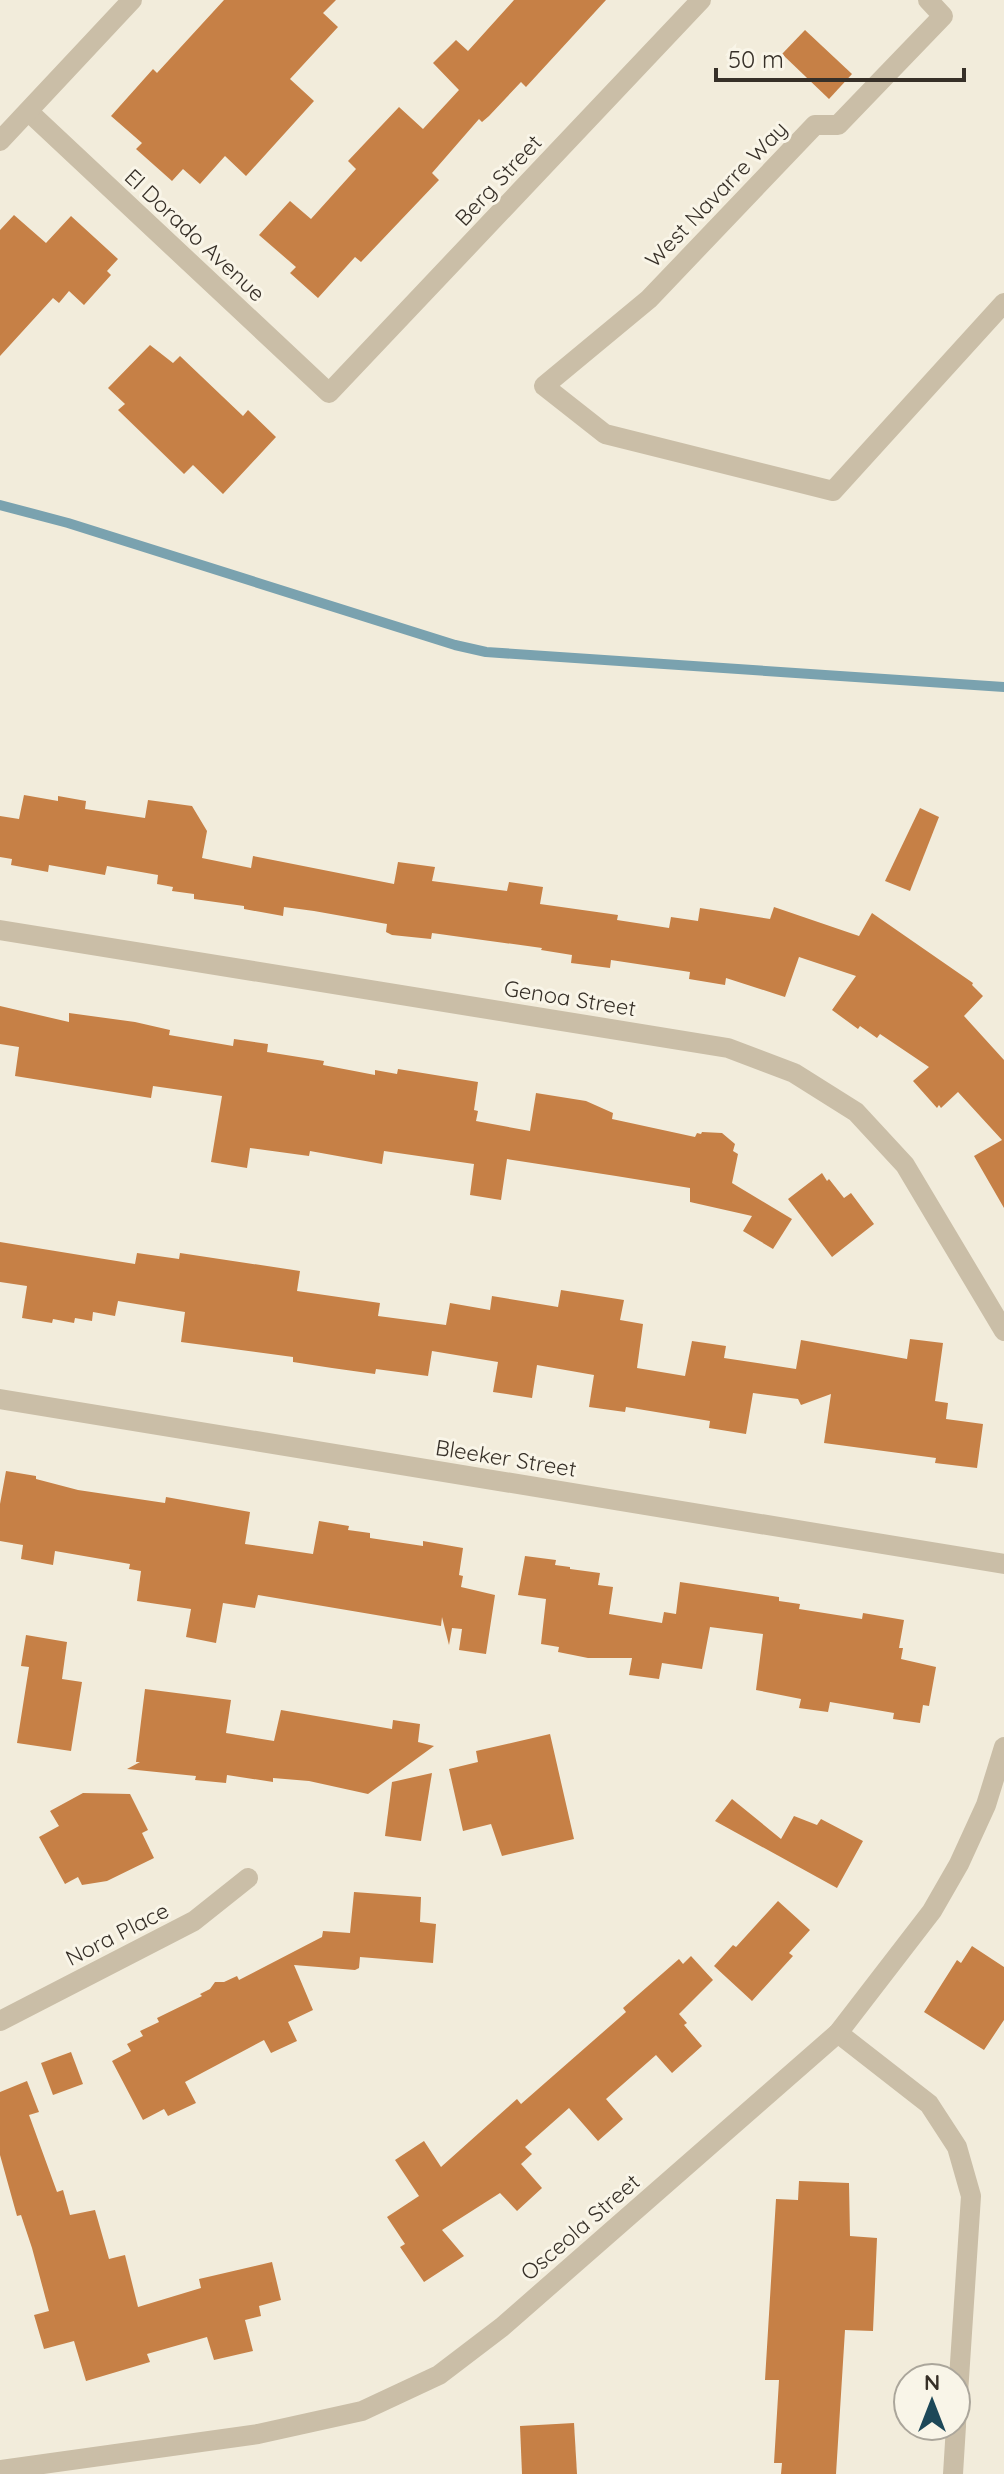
<svg xmlns="http://www.w3.org/2000/svg" width="1004" height="2474" viewBox="0 0 1004 2474" font-family="Quicksand,sans-serif">
  <style>
    .lines { fill: none; stroke-linecap: round; stroke-linejoin: round }
    .stream { stroke: #7aa2af; stroke-width: 10 }
    .building { fill: #c68046 }
    .minor { stroke: #cabea7; stroke-width: 20 }
    .labels { text-anchor: middle; stroke-width: 6; stroke-linejoin: round; paint-order: stroke }
    .street-label { font-size: 22px; fill: #373028; stroke: #f9f5e8 }
  </style>
  <rect width="100%" height="100%" fill="#f2ecdb"/>
  <g class="lines">
    <!-- stream -->
    <polyline class="stream" points="0,505 68,523 455,645 486,652 1004,687"/>
  </g>
  <!-- building -->
  <g class="building">
    <polygon points="224,0 336,0 323,13 338,27 290,79 314,101 246,176 225,156 200,184 183,169 172,181 136,149 142,143 111,116 153,69 157,73"/>
    <polygon points="514,0 606,0 526,87 521,82 489,116 482,122 479,119 432,173 439,180 361,262 355,257 318,298 290,273 296,267 259,235 290,201 311,219 356,169 348,161 399,107 423,129 459,90 433,63 456,40 468,51"/>
    <polygon points="805,30 852,74 829,99 782,54"/>
    <polygon points="14,215 46,243 71,216 118,259 107,271 111,275 84,305 69,291 59,303 53,298 0,356 0,230"/>
    <polygon points="150,345 173,363 180,356 243,416 248,410 276,437 223,494 193,465 184,474 118,410 125,404 108,388"/>
    <polygon points="24,795 58,801 58,796 86,801 85,809 145,818 148,800 192,806 207,831 202,858 251,868 253,856 394,884 398,862 435,867 432,881 507,891 509,882 543,887 540,904 618,915 617,920 669,928 671,917 698,921 700,908 770,919 774,907 859,936 872,913 973,983 972,985 983,996 964,1016 1004,1060 1004,1208 974,1156 1002,1140 958,1092 941,1108 939,1105 937,1108 913,1081 929,1067 880,1034 877,1038 860,1026 858,1029 832,1010 856,976 799,957 785,997 726,978 725,985 689,979 690,972 611,960 610,968 571,963 572,955 541,950 542,948 432,933 431,939 392,935 386,932 387,924 314,911 284,907 283,916 244,909 244,906 194,899 194,894 172,891 173,887 157,884 158,875 107,866 105,875 49,865 48,872 11,865 12,859 0,857 0,816 19,819"/>
    <polygon points="920,808 939,817 910,891 885,881"/>
    <polygon points="0,1006 69,1022 69,1013 135,1022 170,1030 169,1035 233,1046 234,1039 268,1044 267,1052 324,1061 323,1065 375,1075 375,1070 397,1074 398,1069 478,1082 474,1110 478,1111 476,1121 530,1131 536,1093 586,1101 613,1113 612,1119 695,1137 697,1133 701,1134 702,1132 722,1133 735,1144 733,1151 738,1154 732,1183 792,1219 773,1249 743,1231 752,1216 690,1202 690,1188 616,1176 507,1159 501,1200 470,1195 474,1164 384,1151 382,1164 310,1151 309,1156 250,1148 247,1168 211,1162 222,1096 153,1086 151,1098 15,1076 19,1047 0,1044"/>
    <polygon points="822,1173 827,1181 829,1179 844,1198 851,1193 874,1224 832,1257 788,1199"/>
    <polygon points="0,1242 135,1264 137,1253 179,1259 180,1253 300,1271 297,1291 380,1303 378,1316 446,1325 450,1303 490,1310 492,1296 558,1307 561,1290 624,1300 620,1320 643,1324 637,1368 685,1376 692,1341 726,1346 724,1358 796,1369 801,1340 907,1359 910,1339 943,1343 935,1401 948,1403 946,1419 983,1424 977,1468 935,1463 936,1458 824,1443 831,1394 801,1405 798,1399 753,1393 746,1434 709,1428 710,1421 626,1407 625,1412 589,1407 594,1375 537,1365 532,1398 493,1392 498,1362 432,1351 428,1376 376,1369 375,1374 332,1368 293,1362 293,1357 181,1342 185,1312 118,1301 115,1316 93,1312 92,1321 75,1318 74,1323 53,1319 52,1323 22,1318 27,1286 0,1282"/>
    <polygon points="6,1471 36,1476 36,1479 78,1490 165,1503 166,1497 250,1512 245,1544 313,1554 319,1521 349,1526 348,1530 370,1533 370,1538 423,1546 423,1541 463,1548 459,1575 463,1576 461,1587 495,1595 486,1654 459,1650 462,1629 452,1628 449,1645 442,1617 441,1626 258,1595 255,1608 223,1603 216,1643 186,1637 191,1609 137,1601 141,1571 129,1569 130,1564 55,1551 53,1565 21,1559 23,1545 0,1541 0,1504"/>
    <polygon points="525,1556 556,1560 555,1565 570,1567 570,1569 600,1573 598,1585 613,1587 609,1614 662,1623 664,1612 676,1614 680,1582 779,1597 779,1601 800,1604 799,1609 862,1619 863,1613 904,1620 899,1648 903,1648 901,1659 936,1667 929,1706 923,1705 920,1723 893,1719 894,1713 830,1702 828,1712 799,1708 801,1699 756,1690 763,1634 710,1627 702,1669 662,1663 659,1679 629,1675 632,1658 588,1658 558,1652 559,1647 541,1644 546,1599 518,1595"/>
    <polygon points="26,1635 67,1642 62,1679 82,1682 71,1751 17,1743 29,1667 21,1666"/>
    <polygon points="145,1689 231,1700 226,1733 274,1741 281,1710 392,1729 393,1720 420,1724 418,1742 434,1746 368,1794 309,1781 273,1778 273,1782 227,1775 226,1783 195,1780 196,1776 127,1769 140,1762 136,1762"/>
    <polygon points="550,1734 574,1839 502,1856 491,1824 463,1831 449,1769 478,1762 476,1751"/>
    <polygon points="432,1773 421,1841 385,1836 392,1782"/>
    <polygon points="83,1793 130,1794 148,1830 142,1833 154,1858 107,1881 82,1885 78,1877 65,1884 39,1837 59,1826 50,1811"/>
    <polygon points="732,1799 781,1839 794,1816 817,1825 821,1819 863,1841 837,1888 715,1821"/>
    <polygon points="354,1892 421,1897 420,1922 436,1924 433,1963 360,1957 359,1968 355,1970 294,1965 313,2010 288,2022 297,2041 271,2053 264,2040 185,2082 196,2103 168,2116 164,2109 143,2120 112,2061 131,2051 127,2044 143,2036 140,2031 159,2022 157,2018 202,1996 200,1994 210,1989 215,1982 224,1982 237,1976 239,1980 322,1937 323,1931 350,1933"/>
    <polygon points="778,1901 810,1930 789,1953 793,1956 752,2001 714,1966 733,1945 736,1947"/>
    <polygon points="972,1946 1004,1967 1004,2020 984,2050 924,2012 957,1960 961,1963"/>
    <polygon points="691,1956 713,1980 679,2014 687,2023 684,2025 702,2046 672,2073 656,2055 606,2099 623,2119 598,2141 569,2108 525,2147 532,2154 521,2164 542,2188 517,2211 500,2193 442,2230 464,2256 424,2282 400,2247 405,2244 387,2217 419,2196 395,2160 424,2141 441,2167 517,2099 521,2104 626,2012 623,2008 679,1959 683,1964"/>
    <polygon points="71,2052 83,2084 53,2095 41,2063"/>
    <polygon points="27,2081 39,2112 29,2115 57,2192 63,2190 70,2215 95,2210 109,2259 125,2255 138,2307 201,2288 199,2279 272,2262 281,2300 259,2306 261,2316 245,2320 253,2351 214,2360 207,2337 147,2354 150,2362 86,2381 74,2341 44,2349 34,2315 49,2311 32,2248 21,2215 17,2216 0,2155 0,2092"/>
    <polygon points="799,2181 849,2183 850,2236 877,2238 873,2331 845,2330 836,2474 781,2474 782,2463 774,2463 779,2380 765,2380 776,2199 798,2200"/>
    <polygon points="574,2423 577,2474 522,2474 520,2426"/>
  </g>
  <g class="lines">
    <!-- minor -->
    <g class="minor">
      <polyline points="928,0 943,16 838,125 815,125 649,299 544,386 605,434 833,491 1004,303"/>
      <polyline points="29,112 329,393 701,0"/>
      <polyline points="0,141 132,0"/>
      <polyline points="0,930 728,1048 794,1073 856,1112 905,1165 1004,1331"/>
      <polyline points="0,1399 1004,1564"/>
      <polyline points="0,2021 194,1921 248,1878"/>
      <polyline points="838,2033 929,2104 957,2147 971,2196 956,2424"/>
      <polyline points="0,2470 258,2434 362,2411 439,2375 502,2327 838,2033 932,1911 959,1864 986,1805 1004,1747"/>
      <polyline points="953,2474 956,2426"/>
    </g>
  </g>
  <g class="labels">
    <!-- street labels -->
    <g class="street-label">
      <text transform="translate(498 180) rotate(-47)" y="8">Berg Street</text>
      <text transform="translate(716 194) rotate(-46)" y="8">West Navarre Way</text>
      <text transform="translate(195 235) rotate(43)" y="8">El Dorado Avenue</text>
      <text transform="translate(570 998) rotate(9)" y="8">Genoa Street</text>
      <text transform="translate(506 1458) rotate(9)" y="8">Bleeker Street</text>
      <text transform="translate(117 1934) rotate(-27)" y="8">Nora Place</text>
      <text transform="translate(580 2227) rotate(-41)" y="8">Osceola Street</text>
    </g>
  </g>
  <!-- north arrow -->
  <g transform="translate(932 2402)"><circle r="38" fill="#f9f5e8" stroke="#aba69b" stroke-width="2"/>
  <path d="M0-6L14 30L0 20L-14 30Z" fill="#1d4858"/>
  <text y="-12" font-size="22" font-weight="bold" text-anchor="middle" fill="#373028">N</text>
  </g>
  <!-- scale -->
  <path d="M716 68v12h248v-12" fill="none" stroke="#373028" stroke-width="4"/>
  <text x="728" y="68" font-size="24" fill="#373028" stroke="#f9f5e8" stroke-width="6" paint-order="stroke">50 m</text>
</svg>
